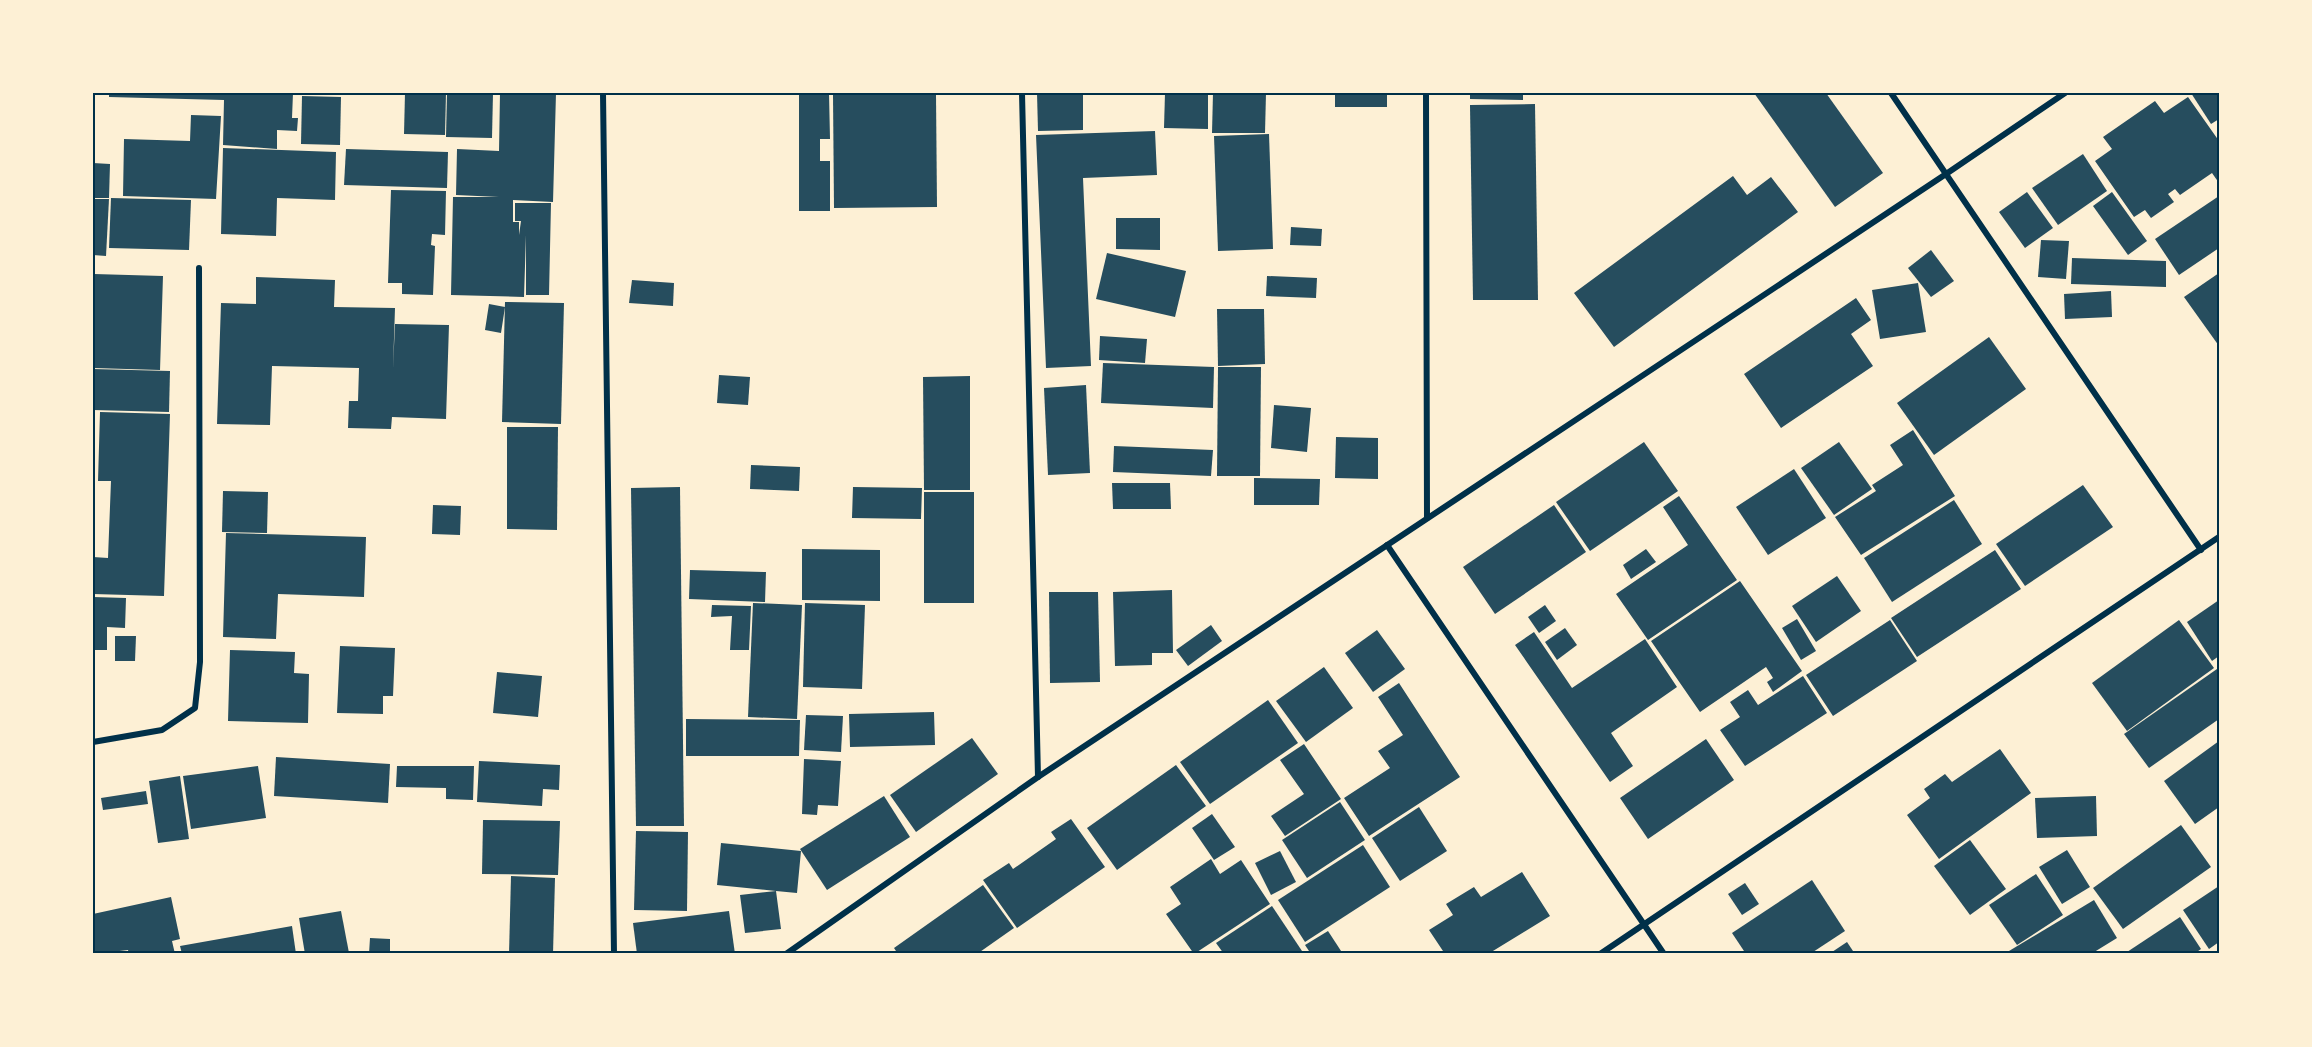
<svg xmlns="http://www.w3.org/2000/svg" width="2312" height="1047" viewBox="0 0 2312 1047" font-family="'Libre Baskerville',serif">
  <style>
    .building { fill: #264d5e }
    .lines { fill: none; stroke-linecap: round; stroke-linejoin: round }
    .minor { stroke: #003049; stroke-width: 6 }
    .neatline { fill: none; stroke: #003049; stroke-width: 2 }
  </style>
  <rect width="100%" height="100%" fill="#fdf0d5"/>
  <!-- building -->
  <g class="building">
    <polygon points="109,93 293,93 292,118 298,118 297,131 277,130 277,149 223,145 224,100 109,97"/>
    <polygon points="405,93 446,93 445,135 404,134"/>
    <polygon points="447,93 493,93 492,138 446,137"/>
    <polygon points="500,93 556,93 553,202 513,200 513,222 519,222 519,235 521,221 515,221 515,203 551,203 549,295 526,295 526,235 524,297 451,295 453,197 499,197 456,195 457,149 499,151"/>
    <polygon points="799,93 829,93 830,139 820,139 820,161 830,161 830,211 799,211"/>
    <polygon points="1037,93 1083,93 1083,130 1038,131"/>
    <polygon points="1165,93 1208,93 1208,129 1164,128"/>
    <polygon points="1213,93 1266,93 1265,133 1212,133"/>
    <rect x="1335" y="93" width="52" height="14"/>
    <polygon points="1470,93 1523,93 1523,100 1470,99"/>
    <polygon points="1754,93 1826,93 1883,173 1835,207"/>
    <polygon points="2191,93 2219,93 2219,119 2211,124"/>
    <polygon points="833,95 936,95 937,207 834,208"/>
    <polygon points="302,96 341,97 340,145 301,144"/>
    <polygon points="2188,97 2219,141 2219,183 2212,173 2180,195 2175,189 2168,194 2174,202 2151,218 2145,210 2134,217 2095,161 2112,149 2103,137 2155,101 2164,113"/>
    <polygon points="1535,104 1538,300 1473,300 1470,105"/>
    <polygon points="191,115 221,116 216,199 123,196 124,139 190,141"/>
    <polygon points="1155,131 1157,175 1083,178 1091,366 1046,368 1036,135"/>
    <polygon points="1269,134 1273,249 1218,251 1214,136"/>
    <polygon points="223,148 336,152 335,200 277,198 276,236 221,234"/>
    <polygon points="346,149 448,152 447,188 344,185"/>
    <polygon points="2083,154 2107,191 2058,225 2032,188"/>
    <polygon points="93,163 110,164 109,198 93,198"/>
    <polygon points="1733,176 1747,195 1771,177 1798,212 1614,347 1574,293"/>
    <polygon points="391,190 446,191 445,235 432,234 431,245 435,246 433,295 402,294 402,283 388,283"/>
    <polygon points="2027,192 2053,228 2025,248 1999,212"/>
    <polygon points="2112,192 2147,241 2128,255 2093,206"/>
    <polygon points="2219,196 2219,248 2179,275 2155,239"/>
    <polygon points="111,198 191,200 189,250 109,248"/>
    <polygon points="93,199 109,199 106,256 93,255"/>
    <polygon points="1116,218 1160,218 1160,250 1116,249"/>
    <polygon points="1291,227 1322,229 1321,246 1290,245"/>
    <polygon points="2041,240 2069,241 2066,279 2038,277"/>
    <polygon points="1931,250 1954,281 1931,297 1908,268"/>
    <polygon points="1107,253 1186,271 1175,317 1096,299"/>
    <polygon points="2072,258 2166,261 2166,287 2071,284"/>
    <polygon points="2219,273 2219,346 2184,297"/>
    <polygon points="94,274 163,276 160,370 93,368"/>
    <polygon points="1267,276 1317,278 1316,298 1266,296"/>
    <polygon points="256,277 335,280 334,307 395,308 393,369 395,324 449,325 446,419 392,417 391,429 348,428 349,401 358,401 359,368 272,366 270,425 217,424 221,303 256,304"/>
    <polygon points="632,280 674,283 673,306 629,303"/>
    <polygon points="1918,283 1926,332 1880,339 1872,290"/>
    <polygon points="2111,291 2112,317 2065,319 2064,294"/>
    <polygon points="1856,298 1871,320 1851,334 1873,366 1781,428 1744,374"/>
    <polygon points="505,302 564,303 561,424 502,422"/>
    <polygon points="489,304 505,307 501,333 485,330"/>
    <polygon points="1217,309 1264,309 1265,364 1218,366"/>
    <polygon points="1100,336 1147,339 1145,363 1099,360"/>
    <polygon points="1989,337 2026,389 1934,455 1897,403"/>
    <polygon points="1103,363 1214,367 1213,408 1101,403"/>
    <polygon points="1218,367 1261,367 1260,476 1217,476"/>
    <polygon points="93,369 170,371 169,412 93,410"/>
    <polygon points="719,375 750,377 748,405 717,403"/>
    <polygon points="970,376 970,490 924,490 923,377"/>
    <polygon points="1086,385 1090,473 1048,475 1044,388"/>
    <polygon points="1274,405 1311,408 1307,452 1271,448"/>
    <polygon points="100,412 170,414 164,596 93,594 93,557 108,558 111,481 98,481"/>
    <polygon points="507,427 558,427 557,530 507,529"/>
    <polygon points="1913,430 1955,496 1861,555 1835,517 1876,491 1872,485 1903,465 1890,445"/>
    <polygon points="1336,437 1378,438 1378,479 1335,478"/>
    <polygon points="1644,442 1678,491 1590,551 1556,502"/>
    <polygon points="1839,442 1872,489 1834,515 1801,468"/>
    <polygon points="1114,446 1213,450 1211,476 1113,472"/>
    <polygon points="751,465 800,467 799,491 750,489"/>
    <polygon points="1794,469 1826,518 1768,555 1736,507"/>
    <polygon points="1254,478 1320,479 1319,505 1254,505"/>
    <polygon points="1112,483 1170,483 1171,509 1113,509"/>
    <polygon points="2083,485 2113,527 2025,586 1996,544"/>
    <polygon points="680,487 684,826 636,826 631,488"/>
    <polygon points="853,487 922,488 921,519 852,518"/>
    <polygon points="223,491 268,492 267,533 222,532"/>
    <rect x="924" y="492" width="50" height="111"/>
    <polygon points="1679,496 1737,580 1648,640 1616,594 1688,545 1663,507"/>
    <polygon points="1954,500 1982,544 1892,602 1864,558"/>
    <polygon points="433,505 461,506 460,535 432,534"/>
    <polygon points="1554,505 1586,552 1495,614 1463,567"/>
    <polygon points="226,533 366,537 364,597 278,594 276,639 223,637"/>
    <polygon points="802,549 880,550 880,601 802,600"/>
    <polygon points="1646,549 1656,562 1631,579 1623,565"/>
    <polygon points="1995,550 2021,589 1917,657 1891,618"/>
    <polygon points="690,570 766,572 765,602 689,599"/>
    <polygon points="1837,576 1861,611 1816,642 1792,606"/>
    <polygon points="1740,581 1802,671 1773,692 1767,682 1773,678 1766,667 1700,712 1651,641"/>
    <polygon points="1172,590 1173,653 1152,653 1152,665 1115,666 1113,592"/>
    <polygon points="1049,592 1098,592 1100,682 1050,683"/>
    <polygon points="93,597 126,598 125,628 107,627 107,650 93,650"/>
    <polygon points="2219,600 2219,656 2212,661 2187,622"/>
    <polygon points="753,603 802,605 797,719 748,717"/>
    <polygon points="805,603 865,605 862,689 803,687"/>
    <polygon points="712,605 751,606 749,650 730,650 732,616 711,617"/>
    <polygon points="1545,605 1556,621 1539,633 1528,617"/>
    <polygon points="1797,619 1816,651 1801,660 1782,628"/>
    <polygon points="1890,620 1917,661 1833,716 1806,675"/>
    <polygon points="2179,620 2214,668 2127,731 2092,683"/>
    <polygon points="1211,625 1222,641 1188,666 1176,650"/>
    <polygon points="1565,628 1577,645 1557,660 1545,642"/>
    <polygon points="1377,630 1405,669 1373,692 1345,653"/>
    <polygon points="1534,632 1572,688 1645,639 1677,687 1611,733 1633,766 1610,782 1515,645"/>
    <polygon points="115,636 136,636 135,661 115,661"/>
    <polygon points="340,646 395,648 393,696 383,696 383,714 337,713"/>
    <polygon points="230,650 295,652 294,673 309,674 308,723 228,721"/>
    <polygon points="1324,667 1353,708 1306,742 1276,701"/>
    <polygon points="2217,669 2219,719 2149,768 2124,734"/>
    <polygon points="497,672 542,676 538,717 493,713"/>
    <polygon points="1803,676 1827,713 1745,766 1720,730 1740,717 1730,702 1748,690 1758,705"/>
    <polygon points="1399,683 1460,777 1369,836 1344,798 1390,768 1378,751 1403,735 1378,697"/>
    <polygon points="1268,700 1298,743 1210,804 1180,762"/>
    <polygon points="934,712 935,745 850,747 849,714"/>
    <polygon points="806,715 843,716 841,752 804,750"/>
    <polygon points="686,719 800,720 799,756 686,756"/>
    <polygon points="972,738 998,774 916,832 890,795"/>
    <polygon points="1706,739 1734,780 1648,839 1620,798"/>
    <polygon points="2219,741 2219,807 2195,824 2164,781"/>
    <polygon points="1304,744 1341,799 1285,836 1271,816 1304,794 1280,760"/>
    <polygon points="2000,749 2031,793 1939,859 1907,815 1930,798 1924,789 1945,774 1952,782"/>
    <polygon points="276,757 390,764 388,803 274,796"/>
    <polygon points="804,759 841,761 838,806 818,805 817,815 802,814"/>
    <polygon points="479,761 560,765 559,790 543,789 542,806 477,802"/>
    <polygon points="1176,765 1206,806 1117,870 1087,828"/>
    <polygon points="258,766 266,818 191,829 183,776"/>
    <polygon points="397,766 474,766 473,800 446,799 446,788 396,787"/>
    <polygon points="180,776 189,839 158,843 149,781"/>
    <polygon points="146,791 148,804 103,810 101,798"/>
    <polygon points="884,796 910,837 827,890 800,849"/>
    <polygon points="2096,796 2097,836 2037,838 2035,798"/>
    <polygon points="1340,802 1365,840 1307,878 1282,840"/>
    <polygon points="1419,807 1447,851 1400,881 1372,838"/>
    <polygon points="1212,814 1235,847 1214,860 1192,828"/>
    <polygon points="1071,819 1105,867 1017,928 983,880 1009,863 1013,869 1056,839 1051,832"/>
    <polygon points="483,820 560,821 558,875 482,874"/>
    <polygon points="2181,825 2211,867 2123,929 2093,888"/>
    <polygon points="636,831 688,832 687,911 634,910"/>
    <polygon points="1970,840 2006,889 1970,915 1934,866"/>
    <polygon points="721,843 801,851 797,893 776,891 781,929 745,933 740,895 776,891 717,885"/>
    <polygon points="1363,845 1390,887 1305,942 1278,900"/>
    <polygon points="2067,850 2090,887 2062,904 2039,867"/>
    <polygon points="1280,851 1296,882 1271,895 1255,863"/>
    <polygon points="1211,859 1220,874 1241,860 1270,904 1194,954 1166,914 1181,904 1170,887"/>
    <polygon points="1522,872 1550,916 1488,954 1445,954 1429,930 1453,915 1446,904 1474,887 1481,897"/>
    <polygon points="2036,874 2063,915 2017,945 1989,905"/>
    <polygon points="511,876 555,878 553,954 509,954"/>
    <polygon points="1812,880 1845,931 1810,954 1746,954 1732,933"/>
    <polygon points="1745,883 1759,904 1742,915 1728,894"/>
    <polygon points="983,885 1014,928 977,954 898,954 894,948"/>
    <polygon points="2219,886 2219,942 2209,949 2183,910"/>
    <polygon points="171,897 180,939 172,941 175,954 129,954 128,950 94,954 93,914"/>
    <polygon points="2094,900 2117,938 2091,954 2004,954"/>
    <polygon points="1272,906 1304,954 1224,954 1216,943"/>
    <polygon points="341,911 349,953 305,954 299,918"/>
    <polygon points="729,911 735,954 637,954 633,923"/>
    <polygon points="2180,917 2201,949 2194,954 2124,954"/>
    <polygon points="292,926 296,954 182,954 180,946"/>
    <polygon points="1328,931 1343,954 1311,954 1305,945"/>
    <polygon points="370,938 390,939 390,954 369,954"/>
    <polygon points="1847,942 1855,954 1829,954"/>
  </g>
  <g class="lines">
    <!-- minor -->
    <g class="minor">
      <polyline points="603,93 614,954"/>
      <polyline points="1022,93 1038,777"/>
      <polyline points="1426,93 1427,518"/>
      <polyline points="1891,93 2201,550"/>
      <polyline points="1387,545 1664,954"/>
      <polyline points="93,742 162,730 195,708 200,662 199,268"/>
      <polyline points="786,954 1038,777 1946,174 2065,93"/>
      <polyline points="1600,954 2219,537"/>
    </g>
  </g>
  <!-- border -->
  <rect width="2312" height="1047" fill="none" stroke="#fdf0d5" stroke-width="189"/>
  <rect x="94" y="94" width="2124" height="858" class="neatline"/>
</svg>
